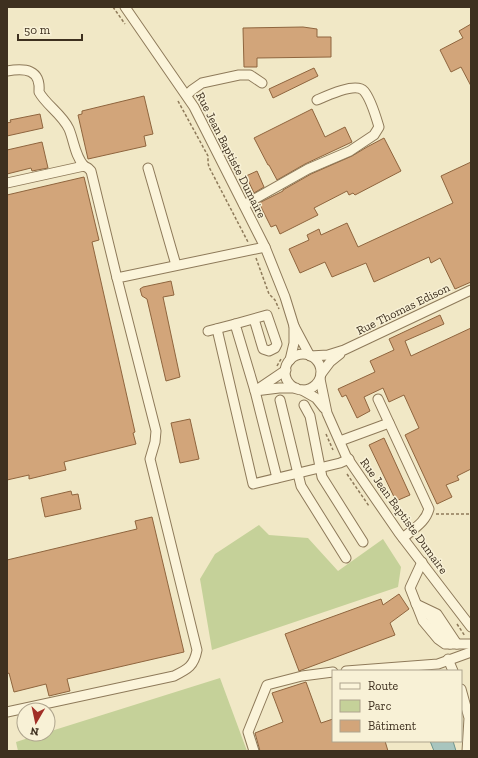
<svg xmlns="http://www.w3.org/2000/svg" width="478" height="758" viewBox="0 0 478 758" font-family="'Zilla Slab',serif">
  <style>
    .green { fill: #c5d199 }
    .water { fill: #a8c5be; stroke: #6d948d }
    .building { fill: #d2a57a; stroke: #8f653e }
    .lines { fill: none; stroke-linecap: round; stroke-linejoin: round }
    .minor-casing { stroke: #8e7a5a; stroke-width: 11 }
    .path { stroke: #8e7a5a; stroke-width: 1.5; stroke-dasharray: 3 2; stroke-linecap: butt }
    .minor { stroke: #fbf4da; stroke-width: 9 }
    .labels { text-anchor: middle; stroke-width: 3; stroke-linejoin: round; paint-order: stroke }
    .street-label { font-size: 12px; fill: #3e301f; stroke: #f8f1d6 }
  </style>
  <rect width="100%" height="100%" fill="#f1e8c6"/>
  <!-- green -->
  <g class="green">
    <polygon points="259,525 269,535 308,538 338,571 383,539 401,567 398,587 212,650 200,579 215,554"/>
    <polygon points="220,678 247,751 18,751 16,742 41,734 48,734 48,732"/>
  </g>
  <!-- water -->
  <polygon class="water" points="430,741 453,741 456,751 434,751"/>
  <!-- building -->
  <g class="building">
    <polygon points="471,24 471,86 461,67 451,72 440,50 463,38 459,31"/>
    <polygon points="303,27 317,29 317,37 331,37 331,57 257,58 257,67 244,67 243,28"/>
    <polygon points="314,68 318,76 273,98 269,89"/>
    <polygon points="144,96 153,134 144,136 146,146 88,159 78,115 82,114 82,111"/>
    <polygon points="312,109 325,137 345,127 352,142 305,164 277,180 269,165 268,165 254,138"/>
    <polygon points="40,114 43,128 7,136 7,123 11,122 10,120"/>
    <polygon points="384,138 401,171 355,195 353,193 349,195 347,191 314,208 318,215 280,234 276,225 271,227 259,203 283,191 283,190 311,174 352,156 367,147"/>
    <polygon points="42,142 48,168 32,171 31,168 7,174 7,150"/>
    <polygon points="471,162 471,282 455,289 440,258 431,263 429,257 374,282 366,263 332,277 325,262 300,273 289,249 309,240 307,235 319,229 321,235 347,223 358,247 453,203 441,176"/>
    <polygon points="257,171 264,187 254,193 246,176"/>
    <polygon points="84,177 99,240 92,242 135,432 133,433 136,444 64,462 66,470 29,479 29,475 7,480 7,195"/>
    <polygon points="171,281 174,295 163,297 180,377 166,381 147,299 142,296 140,289 143,287"/>
    <polygon points="440,315 444,324 405,341 411,356 471,328 471,469 457,476 459,480 446,485 452,497 437,504 405,435 419,428 404,395 389,402 383,388 364,397 370,411 357,418 346,395 342,397 338,389 375,372 370,361 394,350 389,339"/>
    <polygon points="190,419 199,459 180,463 171,423"/>
    <polygon points="384,438 410,495 396,501 369,445"/>
    <polygon points="71,491 72,495 78,494 81,509 45,517 41,498"/>
    <polygon points="152,517 184,652 67,679 70,691 49,696 46,684 14,692 9,673 7,674 7,560 137,529 135,521"/>
    <polygon points="399,594 409,609 390,623 395,635 299,671 285,634 381,599 383,605"/>
    <polygon points="306,682 321,723 333,719 333,741 385,741 388,751 260,751 255,733 283,722 272,693"/>
  </g>
  <g class="lines">
    <!-- minor casing -->
    <g class="minor-casing">
      <g id="minor">
        <polyline points="125,7 194,107 265,247 285,297 294,326"/>
        <path d="M7,71C25,68 41,69 39,92C46,105 62,114 69,129C74,141 75,156 84,166"/>
        <polyline points="187,95 192,90 202,83 239,75 250,75 262,83"/>
        <polyline points="148,168 176,265"/>
        <polyline points="7,183 84,166 88,168 91,171 117,278"/>
        <path d="M244,205L308,169L350,151L374,135L379,127C376,117 371,99 364,91C356,82 326,96 317,100"/>
        <polyline points="254,319 263,349 269,351 275,348 277,344 267,315 235,324 255,391 277,478"/>
        <polyline points="217,329 253,484 340,463 349,459"/>
        <polyline points="208,331 235,324"/>
        <circle cx="303" cy="372" r="18"/>
        <polyline points="290,360 294,343 294,326 310,356 328,355 344,350 471,290"/>
        <polyline points="286,370 255,391 279,388 296,388"/>
        <polyline points="321,374 330,362 340,354"/>
        <polyline points="320,379 327,413 346,456 399,533 471,627"/>
        <polyline points="302,390 316,398 324,408"/>
        <path d="M378,399L429,509C425,523 414,528 403,538"/>
        <polyline points="280,400 301,486 346,558"/>
        <polyline points="304,405 310,416 322,477 363,542"/>
        <polyline points="340,441 389,423"/>
        <polyline points="422,562 410,588 423,621 438,639 445,644 471,644"/>
        <polyline points="416,604 437,614 457,644"/>
        <polyline points="425,609 450,644"/>
        <polyline points="448,659 453,671"/>
        <polyline points="346,671 438,664 471,652"/>
        <polyline points="461,689 469,718 467,751"/>
        <path d="M7,712L174,676C188,669 194,666 197,650L150,459L155,442L156,431L117,278L265,247"/>
        <polyline points="254,751 248,732 267,685 302,676 333,672"/>
      </g>
    </g>
    <!-- path -->
    <g class="path">
      <polyline points="113,7 125,24"/>
      <polyline points="178,101 208,156 208,163 209,167 248,242"/>
      <polyline points="256,258 269,294 275,300 279,309"/>
      <polyline points="277,366 281,359"/>
      <polyline points="326,434 333,450"/>
      <polyline points="347,474 369,506"/>
      <polyline points="436,514 471,514"/>
      <polyline points="457,624 465,636"/>
    </g>
    <!-- minor -->
    <use href="#minor" class="minor"/>
  </g>
  <g class="labels">
    <!-- street labels -->
    <g class="street-label">
      <text transform="translate(231 155) rotate(63)" y="4">Rue Jean Baptiste Dumaire</text>
      <text transform="translate(403 309) rotate(-26)" y="4">Rue Thomas Edison</text>
      <text transform="translate(404 516) rotate(54)" y="4">Rue Jean Baptiste Dumaire</text>
    </g>
  </g>
  <!-- border -->
  <rect width="478" height="758" fill="none" stroke="#3e301f" stroke-width="16"/>
  <!-- legend -->
  <rect x="332" y="670" width="130" height="72" fill="#f8f1d6" stroke="#aea48d"/>
  <rect x="340" y="683" width="20" height="6" fill="#fbf4da" stroke="#aea48d"/>
  <text x="368" y="690" font-size="12" fill="#3e301f">Route</text>
  <rect x="340" y="700" width="20" height="12" fill="#c5d199" stroke="#aea48d"/>
  <text x="368" y="710" font-size="12" fill="#3e301f">Parc</text>
  <rect x="340" y="720" width="20" height="12" fill="#d2a57a" stroke="#aea48d"/>
  <text x="368" y="730" font-size="12" fill="#3e301f">Bâtiment</text>
  <!-- north arrow -->
  <g transform="translate(36 722) rotate(189)"><circle r="19" fill="#f8f1d6" stroke="#aea48d"/>
  <path d="M0-3L7 15L0 10L-7 15Z" fill="#a12f26"/>
  <text y="-6" font-size="11" font-weight="bold" text-anchor="middle" fill="#3e301f">N</text>
  </g>
  <!-- scale -->
  <path d="M18 34v6h64v-6" fill="none" stroke="#3e301f" stroke-width="2"/>
  <text x="24" y="34" font-size="12" fill="#3e301f" stroke="#f8f1d6" stroke-width="3" paint-order="stroke">50 m</text>
</svg>
